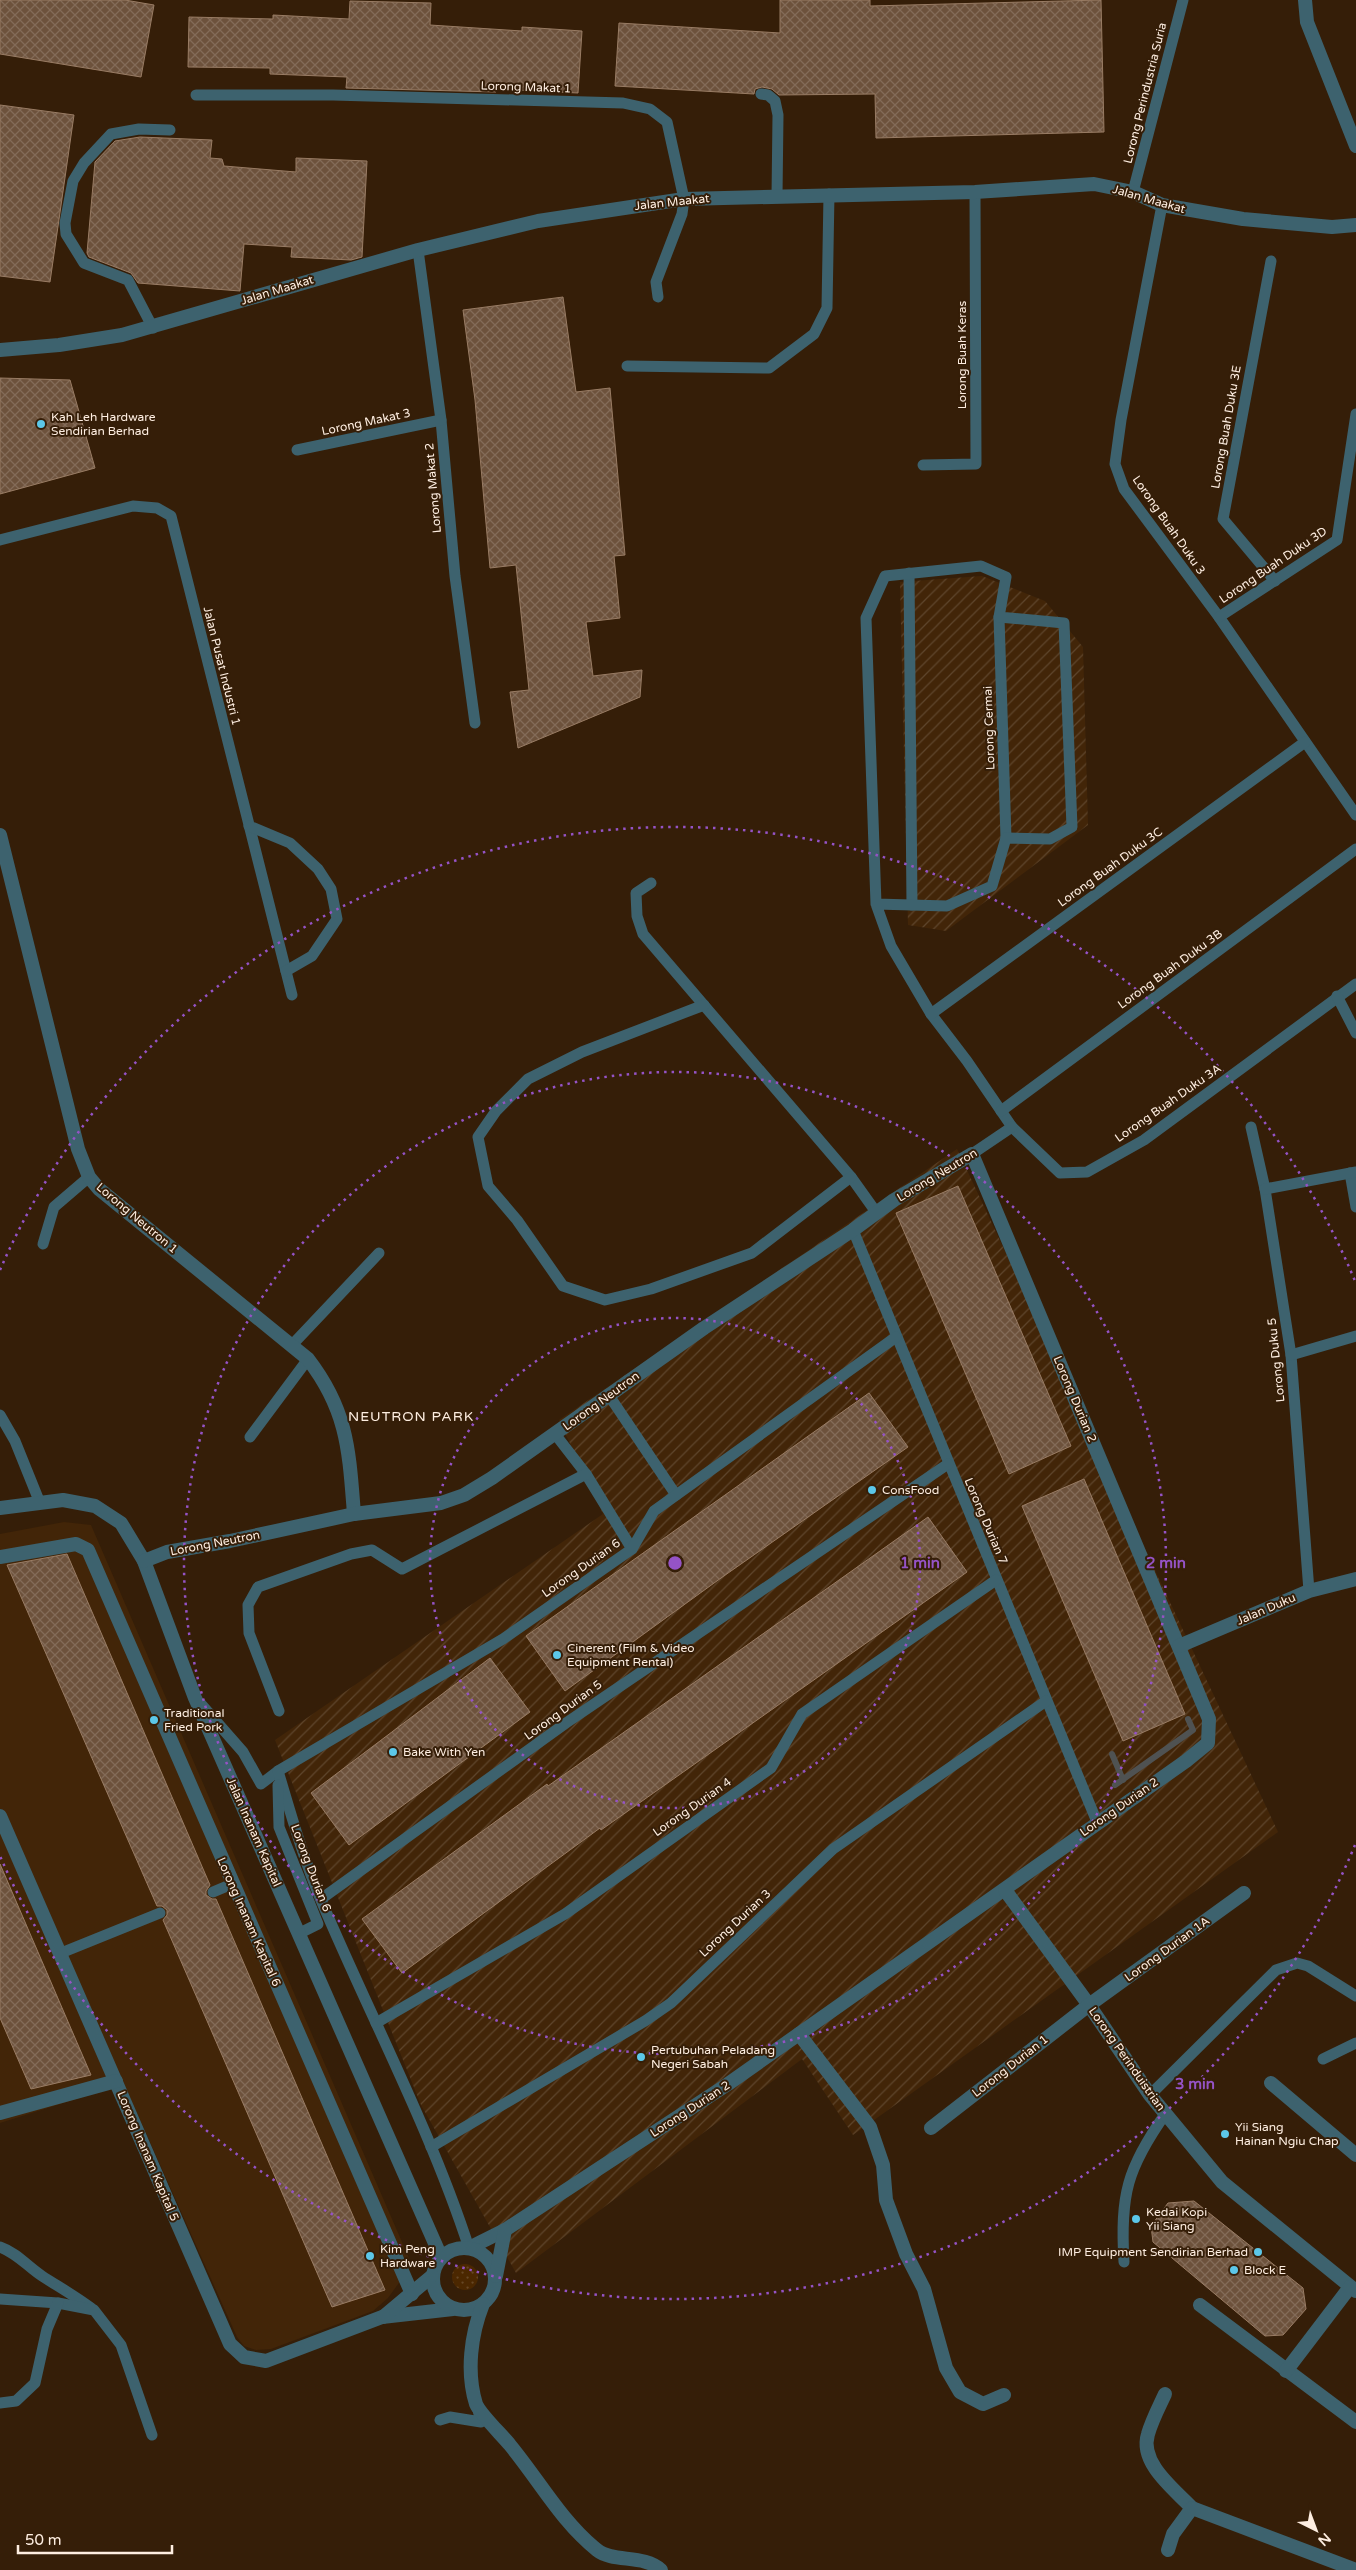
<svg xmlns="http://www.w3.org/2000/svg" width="1356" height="2570" viewBox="0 0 1356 2570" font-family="'Varela Round',sans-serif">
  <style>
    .built { fill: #422508 }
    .industrial { fill: url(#industrial-furrows) }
    .grass { fill: url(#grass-dots) }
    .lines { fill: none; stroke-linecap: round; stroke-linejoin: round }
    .stream { stroke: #4f5252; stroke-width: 6 }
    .building { fill: url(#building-cross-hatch); stroke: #997c64 }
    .service { stroke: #3d626e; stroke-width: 11 }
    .minor { stroke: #3d626e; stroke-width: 14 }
    .ring { fill: none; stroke: #9553c6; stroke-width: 2.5; stroke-dasharray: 2.5 5 }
    .poi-dot { fill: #5cc7e8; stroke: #351e08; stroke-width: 2 }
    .labels { text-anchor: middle; stroke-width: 4; stroke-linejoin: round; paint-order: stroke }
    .street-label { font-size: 12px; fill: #feeee1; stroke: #351e08 }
    .poi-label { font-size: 12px; fill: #feeee1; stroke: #351e08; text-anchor: start }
    .neighbourhood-label { font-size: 14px; letter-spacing: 1px; fill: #feeee1; stroke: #351e08 }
    .centre { fill: #9553c6; stroke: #351e08; stroke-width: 2.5 }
    .ring-label { font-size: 15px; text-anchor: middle; font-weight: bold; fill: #9553c6; stroke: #351e08; stroke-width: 4; stroke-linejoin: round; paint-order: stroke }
  </style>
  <defs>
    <pattern id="industrial-furrows" width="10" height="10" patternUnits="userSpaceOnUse" patternTransform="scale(1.25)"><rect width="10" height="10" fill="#422508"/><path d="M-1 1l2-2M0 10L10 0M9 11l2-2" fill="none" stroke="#5e452c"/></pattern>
    <pattern id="grass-dots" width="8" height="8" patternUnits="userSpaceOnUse" patternTransform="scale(1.25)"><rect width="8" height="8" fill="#4b2700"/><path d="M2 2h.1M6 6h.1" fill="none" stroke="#664725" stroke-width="1.8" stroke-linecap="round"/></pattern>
    <pattern id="building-cross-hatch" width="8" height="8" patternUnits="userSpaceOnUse" patternTransform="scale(1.25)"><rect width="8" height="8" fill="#6d523c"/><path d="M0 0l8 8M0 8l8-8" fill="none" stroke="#836b58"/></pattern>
  </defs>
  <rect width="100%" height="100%" fill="#351e08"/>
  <!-- built -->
  <polygon class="built" points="64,1522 91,1525 412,2265 388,2298 373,2311 271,2349 256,2350 244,2346 237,2337 124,2084 0,2123 0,1534"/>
  <!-- industrial -->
  <g class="industrial">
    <polygon points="982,576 1045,601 1083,647 1088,825 946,931 908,925 900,582"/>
    <polygon points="957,1149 1278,1832 853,2135 802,2059 516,2273 421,2105 275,1740 603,1514 559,1420"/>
  </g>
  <!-- grass -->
  <circle class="grass" cx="465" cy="2277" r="13"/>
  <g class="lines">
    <!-- stream -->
    <g class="stream">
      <polyline points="1112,1754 1123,1780"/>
      <polyline points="1115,1785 1193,1730 1188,1719"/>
    </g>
  </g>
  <!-- building -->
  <g class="building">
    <polygon points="0,0 125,0 154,5 141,77 0,54"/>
    <polygon points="780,0 870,0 870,6 1101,0 1104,132 876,138 875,94 779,95 772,89 762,87 755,89 754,94 615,86 619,23 780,33"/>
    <polygon points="350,1 431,3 430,25 522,31 522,27 582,31 578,93 497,89 496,92 346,88 347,77 270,74 270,68 188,67 189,17 273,19 273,15 349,19"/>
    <polygon points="0,105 74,115 50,282 0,276"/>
    <polygon points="140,137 212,140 210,158 222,159 224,166 296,172 296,158 367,161 362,257 351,260 291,257 292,247 244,244 240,291 138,283 131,273 89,257 87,253 95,162 115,141"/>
    <polygon points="563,297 576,392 610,388 625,555 614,556 620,618 586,622 593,676 642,670 640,697 518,748 510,692 529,690 516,565 490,568 475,400 463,310"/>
    <polygon points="0,378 70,380 95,468 0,494"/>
    <polygon points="958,1186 1071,1446 1009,1474 896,1213"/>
    <polygon points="869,1393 908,1447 721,1578 565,1691 526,1636"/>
    <polygon points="1084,1479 1185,1714 1123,1741 1022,1506"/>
    <polygon points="928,1517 967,1572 601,1830 600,1828 402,1973 362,1919 547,1784 548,1786"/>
    <polygon points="67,1554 210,1885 206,1891 206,1895 212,1899 216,1899 385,2290 332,2307 163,1920 167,1915 167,1910 162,1906 157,1906 7,1565"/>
    <polygon points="490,1658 530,1712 349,1845 311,1793"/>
    <polygon points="0,1864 91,2075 31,2089 0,2018"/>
    <polygon points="1194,2201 1303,2288 1306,2309 1283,2335 1265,2336 1153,2242 1151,2226 1168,2203"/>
  </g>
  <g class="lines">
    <!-- service -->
    <g class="service">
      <polyline points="761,94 768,95 775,101 778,115 777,196"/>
      <polyline points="196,95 333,95 623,103 650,109 667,122 684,199 682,214 656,282 658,297"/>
      <polyline points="1133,192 1183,0"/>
      <polyline points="1162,205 1121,420 1115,464 1124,489 1219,617 1356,815"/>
      <polyline points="418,250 441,420 455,576 475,723"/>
      <polyline points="1271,261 1223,519 1275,581"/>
      <polyline points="153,328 128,280 84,263 66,234 65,223 73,181 84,163 111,134 139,129 170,130"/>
      <polyline points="627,366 769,368 814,334 827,308 829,194"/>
      <polyline points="297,450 441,420"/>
      <polyline points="923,465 976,464 975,192"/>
      <polyline points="0,540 133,506 157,508 171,516 292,995"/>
      <polyline points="909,573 912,905"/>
      <polyline points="999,617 1006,838"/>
      <polyline points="1219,617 1337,540 1356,414"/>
      <polyline points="249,826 290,843 318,869 331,889 337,919 312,956 286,971"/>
      <polyline points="651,883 636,893 637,916 643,934 851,1177 876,1212"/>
      <polyline points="876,904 947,906 992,886 1006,838 1050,839 1072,827 1064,623 999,617 1006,577 981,566 885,576 866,618 876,904 891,946 931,1014 967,1061 1012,1127 1060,1173 1087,1172 1144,1140 1356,984"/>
      <polyline points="1337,996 1356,1033"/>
      <polyline points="704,1005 582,1052 528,1079 496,1111 478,1137 488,1186 517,1220 563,1286 605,1300 651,1289 752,1253 851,1177"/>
      <polyline points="931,1014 1305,742"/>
      <polyline points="1001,1111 1356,849"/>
      <polyline points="1251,1127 1265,1189 1291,1355 1309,1591"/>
      <polyline points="972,1154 1012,1127"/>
      <polyline points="1350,1173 1356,1207"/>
      <polyline points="1265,1189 1356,1172"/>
      <polyline points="853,1230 1097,1822"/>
      <polyline points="43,1244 54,1207 89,1177"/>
      <polyline points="292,1345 379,1253"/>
      <polyline points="1291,1355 1356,1336"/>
      <polyline points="608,1394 676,1495"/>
      <polyline points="0,1415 15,1441 40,1503"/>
      <polyline points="555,1434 586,1474 632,1549"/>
      <polyline points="250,1437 308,1359"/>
      <polyline points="200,1703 243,1752 261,1784 278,1771 503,1639 632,1549 654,1511 896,1337"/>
      <polyline points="279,1711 249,1633 248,1605 258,1587 351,1554 372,1550 402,1569 586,1474"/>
      <path d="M278,1771C291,1814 303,1858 321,1900C370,2016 430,2128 469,2248"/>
      <polyline points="278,1785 279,1827 318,1924 298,1934"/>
      <polyline points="213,1892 232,1884"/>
      <polyline points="321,1899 566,1723 948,1464"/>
      <polyline points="61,1953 160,1913"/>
      <polyline points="376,2023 565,1914 771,1768 802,1714 996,1580"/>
      <polyline points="1323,2059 1356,2043"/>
      <polyline points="1150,2095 1276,1970 1297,1963 1308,1966 1356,1996"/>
      <polyline points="431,2147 645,2021 671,2003 833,1849 1046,1701"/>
      <path d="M0,2247C17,2253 27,2266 42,2276C59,2287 75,2296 91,2308"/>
      <path d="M1124,2262C1120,2195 1127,2168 1166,2113"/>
      <polyline points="0,2299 58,2303 94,2310 121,2345 152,2435"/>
      <polyline points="0,2403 16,2401 35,2383 47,2329 58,2303"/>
      <polyline points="440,2420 450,2417 481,2422 478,2410"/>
    </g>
    <!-- minor -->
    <g class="minor">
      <polyline points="1305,0 1307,22 1356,146"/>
      <polyline points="0,350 59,345 122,335 418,250 538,221 684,199 975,192 1094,184 1133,192 1162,205 1243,219 1332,227 1356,225"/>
      <path d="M0,835L78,1149L89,1177L99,1189L308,1359C348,1411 349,1451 354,1514"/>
      <polyline points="0,1508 63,1500 95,1506 121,1523 144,1561 195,1698 441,2257"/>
      <polyline points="0,1557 76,1544 88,1550 412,2294"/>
      <polyline points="144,1561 167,1552 230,1541 354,1514 441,1503 464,1495 492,1478 704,1328 853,1230 894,1200 972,1154 1209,1719 1208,1743 1186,1761 728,2084 505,2230 469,2248"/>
      <polyline points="1179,1646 1309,1591 1356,1579"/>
      <polyline points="0,1816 230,2344 244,2357 266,2361 382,2317 453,2309"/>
      <polyline points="1005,1890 1089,2005 1150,2095 1222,2182 1356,2291"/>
      <polyline points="799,2034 870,2127 883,2165 886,2200 906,2254 924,2289 946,2368 960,2392 983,2404 1004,2395"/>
      <polyline points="1271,2083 1356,2155"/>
      <polyline points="0,2113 116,2081"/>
      <polyline points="931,2128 1089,2005 1244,1893"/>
      <circle cx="464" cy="2279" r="31"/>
      <polyline points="496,2276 505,2230"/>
      <path d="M483,2304C471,2334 466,2372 476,2404C480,2414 502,2435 510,2445C539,2480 561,2521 597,2550C613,2563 644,2554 661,2570"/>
      <polyline points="1200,2305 1356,2422"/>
      <polyline points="383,2317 432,2276"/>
      <polyline points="1286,2371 1350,2287"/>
      <path d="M1165,2394C1159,2407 1152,2420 1148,2434C1139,2463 1174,2489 1192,2508"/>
      <polyline points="1168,2550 1173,2534 1192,2508 1356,2570"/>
    </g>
  </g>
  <!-- distance rings -->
  <g class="ring">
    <circle cx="675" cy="1563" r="245"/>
    <circle cx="675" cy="1563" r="491"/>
    <path d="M1355 1845A736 736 0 0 1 0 1856M0 1270A736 736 0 0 1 1355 1281"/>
  </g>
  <!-- markers -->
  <g class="poi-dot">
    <circle cx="41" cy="424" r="5"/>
    <circle cx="872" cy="1490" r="5"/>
    <circle cx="557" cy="1655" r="5"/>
    <circle cx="154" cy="1720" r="5"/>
    <circle cx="393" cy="1752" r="5"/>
    <circle cx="641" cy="2057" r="5"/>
    <circle cx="1225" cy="2134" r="5"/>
    <circle cx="1136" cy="2219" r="5"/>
    <circle cx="1258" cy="2252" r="5"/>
    <circle cx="370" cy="2256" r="5"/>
    <circle cx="1234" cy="2270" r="5"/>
  </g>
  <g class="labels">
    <!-- street labels -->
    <g class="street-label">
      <text transform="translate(526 87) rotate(2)" y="4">Lorong Makat 1</text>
      <text transform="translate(1145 93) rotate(-76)" y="4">Lorong Perindustria Suria</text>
      <text transform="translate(1149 199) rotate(16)" y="4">Jalan Maakat</text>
      <text transform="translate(672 202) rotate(-6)" y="4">Jalan Maakat</text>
      <text transform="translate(277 290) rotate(-17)" y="4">Jalan Maakat</text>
      <text transform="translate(962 355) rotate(-90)" y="4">Lorong Buah Keras</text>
      <text transform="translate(366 422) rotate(-12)" y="4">Lorong Makat 3</text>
      <text transform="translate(1226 427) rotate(-80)" y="4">Lorong Buah Duku 3E</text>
      <text transform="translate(433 488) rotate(-95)" y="4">Lorong Makat 2</text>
      <text transform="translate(1169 525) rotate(55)" y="4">Lorong Buah Duku 3</text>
      <text transform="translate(1273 565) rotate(-34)" y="4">Lorong Buah Duku 3D</text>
      <text transform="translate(222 666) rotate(76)" y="4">Jalan Pusat Industri 1</text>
      <text transform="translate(989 728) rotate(-92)" y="4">Lorong Cermai</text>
      <text transform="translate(1110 867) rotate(-36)" y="4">Lorong Buah Duku 3C</text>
      <text transform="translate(1170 969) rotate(-36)" y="4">Lorong Buah Duku 3B</text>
      <text transform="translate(1168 1103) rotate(-35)" y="4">Lorong Buah Duku 3A</text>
      <text transform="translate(937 1175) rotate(-31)" y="4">Lorong Neutron</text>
      <text transform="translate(137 1218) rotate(40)" y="4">Lorong Neutron 1</text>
      <text transform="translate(1276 1360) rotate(-96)" y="4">Lorong Duku 5</text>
      <text transform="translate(1075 1399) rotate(67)" y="4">Lorong Durian 2</text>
      <text transform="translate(601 1401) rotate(-36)" y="4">Lorong Neutron</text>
      <text transform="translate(986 1521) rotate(67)" y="4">Lorong Durian 7</text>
      <text transform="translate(215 1543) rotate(-11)" y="4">Lorong Neutron</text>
      <text transform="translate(581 1568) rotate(-35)" y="4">Lorong Durian 6</text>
      <text transform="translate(1266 1609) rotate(-23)" y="4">Jalan Duku</text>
      <text transform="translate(563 1710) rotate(-36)" y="4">Lorong Durian 5</text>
      <text transform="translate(692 1807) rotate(-35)" y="4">Lorong Durian 4</text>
      <text transform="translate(1119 1807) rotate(-35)" y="4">Lorong Durian 2</text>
      <text transform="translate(254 1832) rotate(66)" y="4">Jalan Inanam Kapital</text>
      <text transform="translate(311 1868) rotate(69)" y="4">Lorong Durian 6</text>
      <text transform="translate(249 1922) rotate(66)" y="4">Lorong Inanam Kapital 6</text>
      <text transform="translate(735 1923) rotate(-43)" y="4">Lorong Durian 3</text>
      <text transform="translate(1167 1949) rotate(-36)" y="4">Lorong Durian 1A</text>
      <text transform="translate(1127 2059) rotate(55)" y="4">Lorong Perinduistrian</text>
      <text transform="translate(1010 2066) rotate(-38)" y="4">Lorong Durian 1</text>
      <text transform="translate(690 2109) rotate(-33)" y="4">Lorong Durian 2</text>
      <text transform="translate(148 2156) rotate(67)" y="4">Lorong Inanam Kapital 5</text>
    </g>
    <!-- poi labels -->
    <g class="poi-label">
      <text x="51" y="421">Kah Leh Hardware<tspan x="51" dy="14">Sendirian Berhad</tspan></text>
      <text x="882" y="1494">ConsFood</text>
      <text x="567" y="1652">Cinerent (Film &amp; Video<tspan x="567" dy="14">Equipment Rental)</tspan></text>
      <text x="164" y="1717">Traditional<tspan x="164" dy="14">Fried Pork</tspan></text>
      <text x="403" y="1756">Bake With Yen</text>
      <text x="651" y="2054">Pertubuhan Peladang<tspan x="651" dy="14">Negeri Sabah</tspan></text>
      <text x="1235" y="2131">Yii Siang<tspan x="1235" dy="14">Hainan Ngiu Chap</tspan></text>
      <text x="1146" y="2216">Kedai Kopi<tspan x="1146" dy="14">Yii Siang</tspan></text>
      <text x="380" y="2253">Kim Peng<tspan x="380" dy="14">Hardware</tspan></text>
      <text x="1248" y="2256" text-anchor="end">IMP Equipment Sendirian Berhad</text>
      <text x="1244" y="2274">Block E</text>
    </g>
    <!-- neighbourhood labels -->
    <g class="neighbourhood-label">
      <text x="411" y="1421">NEUTRON PARK</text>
    </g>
  </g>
  <circle cx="675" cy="1563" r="8" class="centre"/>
  <g class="ring-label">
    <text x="920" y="1568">1 min</text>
    <text x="1166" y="1568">2 min</text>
    <text x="1195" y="2089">3 min</text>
  </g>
  <!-- north arrow -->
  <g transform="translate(1316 2530) rotate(138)" stroke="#351e08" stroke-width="4" paint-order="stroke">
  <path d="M0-4L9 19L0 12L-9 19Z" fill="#feeee1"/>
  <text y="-8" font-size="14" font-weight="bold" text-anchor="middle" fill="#feeee1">N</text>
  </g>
  <!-- scale -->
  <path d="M18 2545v8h154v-8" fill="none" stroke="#feeee1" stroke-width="2.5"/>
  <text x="25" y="2545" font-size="15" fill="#feeee1" stroke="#351e08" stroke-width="4" paint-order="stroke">50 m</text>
</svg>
